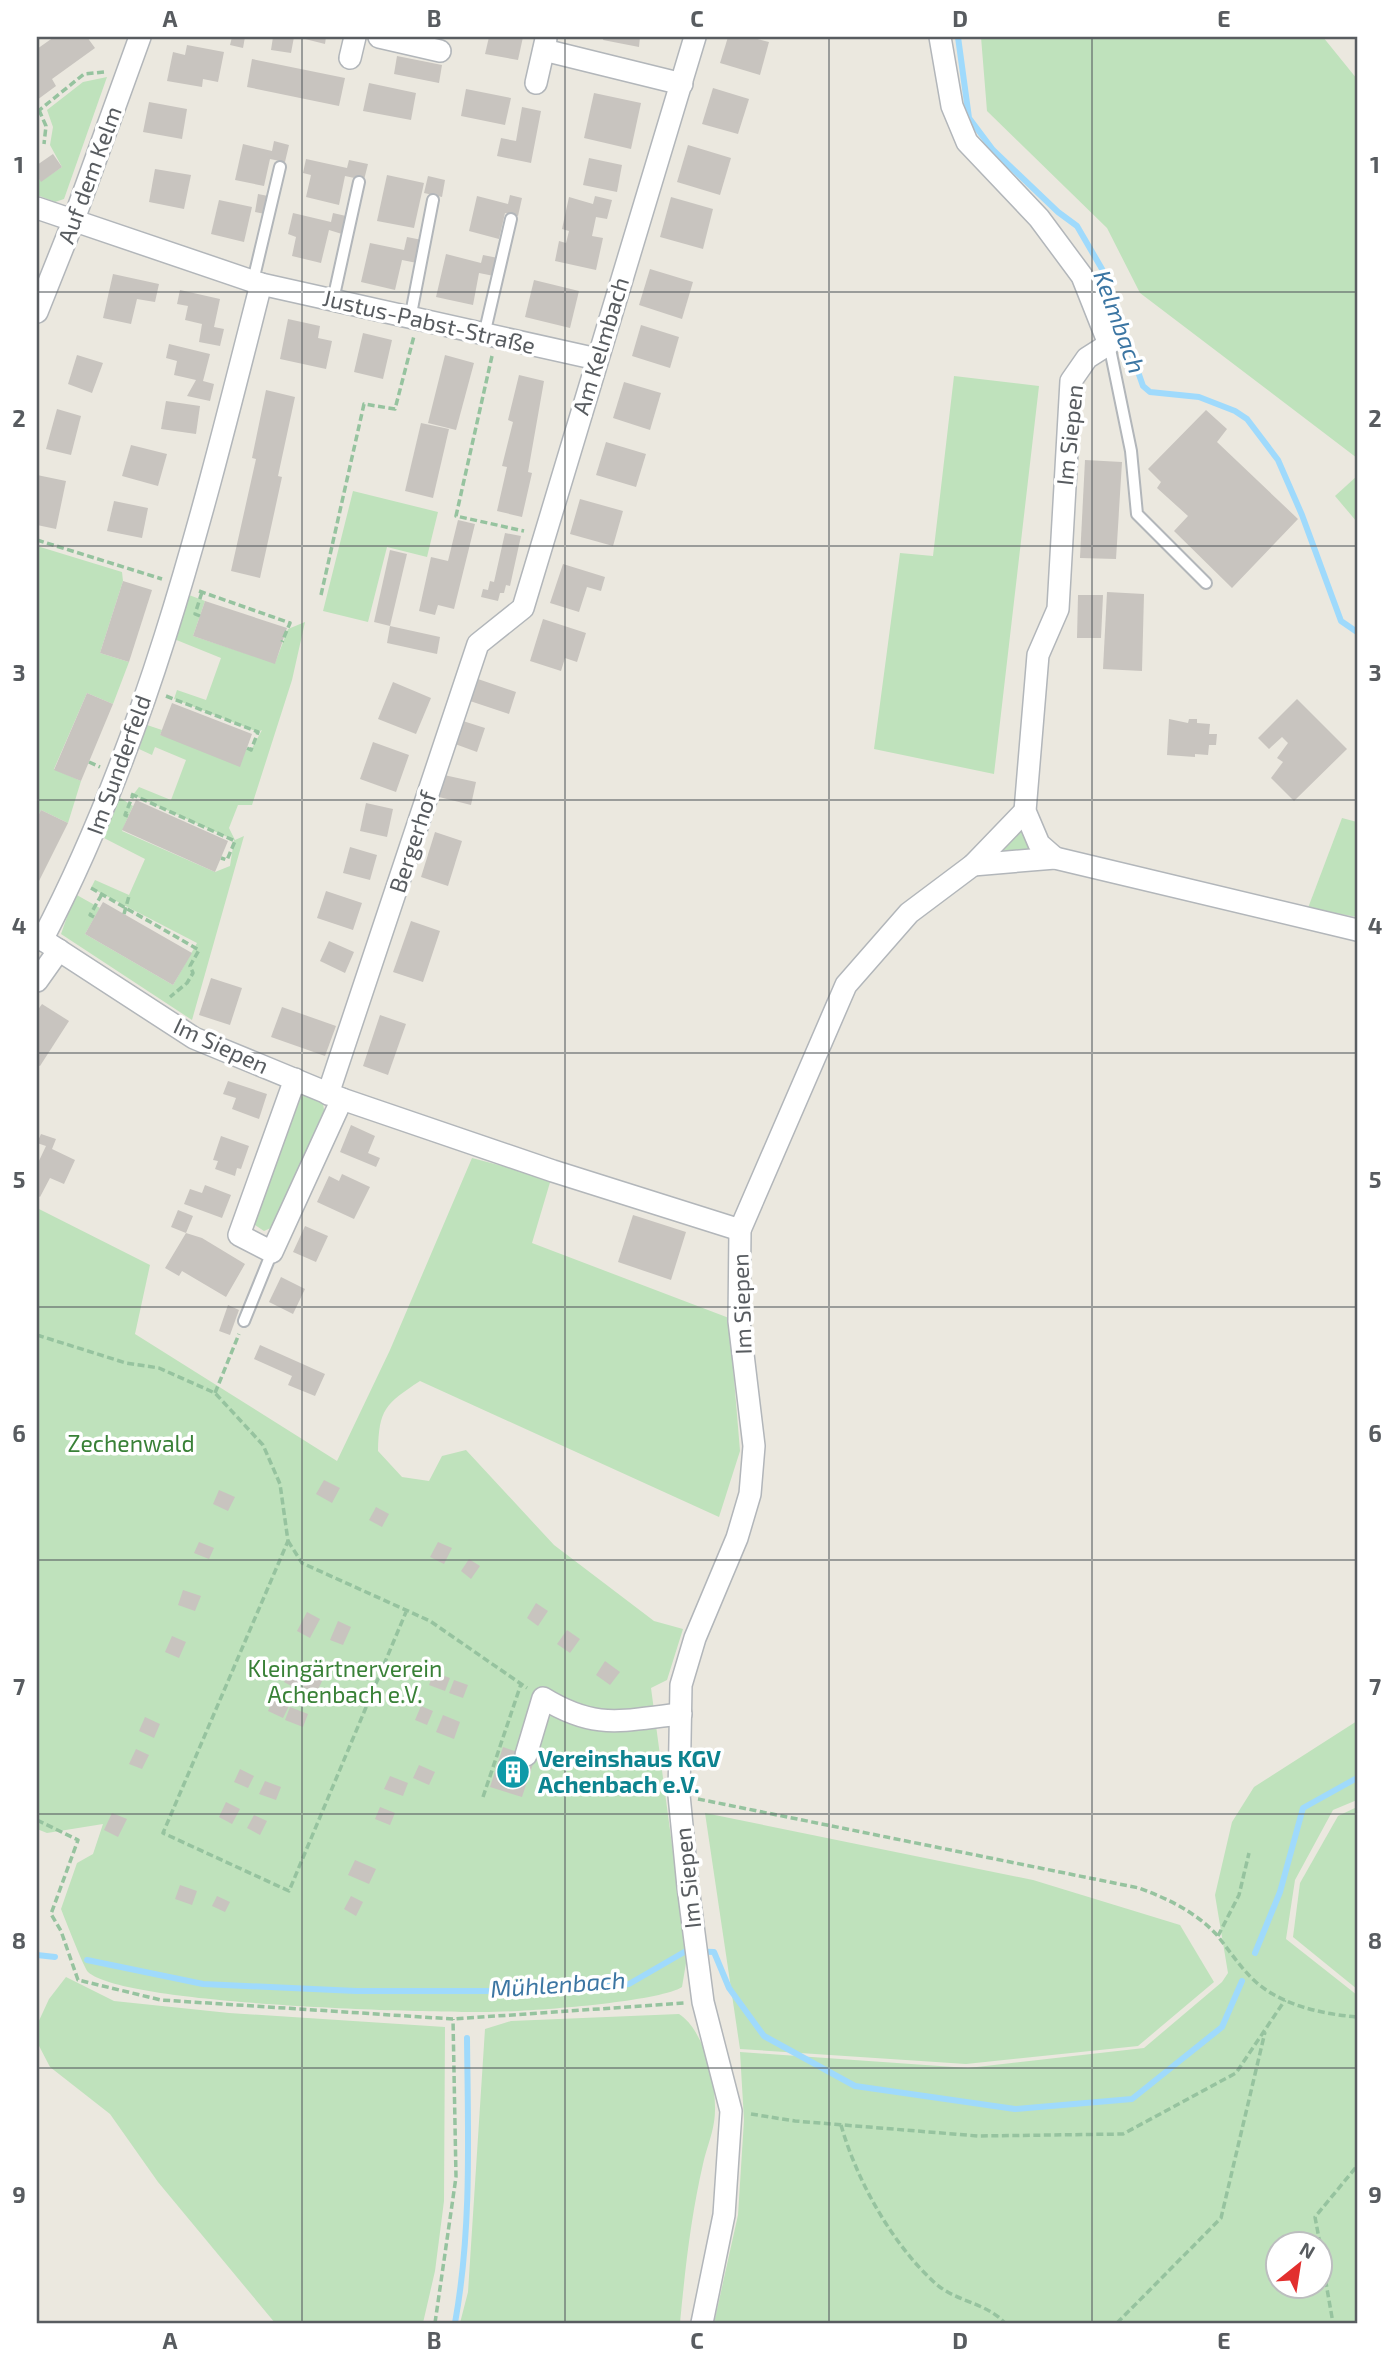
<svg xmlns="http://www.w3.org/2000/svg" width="1394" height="2360" viewBox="0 0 1394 2360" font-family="'Exo 2',sans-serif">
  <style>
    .green { fill: #bfe2bc; fill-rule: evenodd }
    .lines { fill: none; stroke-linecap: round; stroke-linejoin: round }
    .stream { stroke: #9fdafc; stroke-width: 6 }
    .building { fill: #c8c4bf }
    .service-casing { stroke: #b2b6ba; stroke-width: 14 }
    .minor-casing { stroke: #b2b6ba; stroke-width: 24 }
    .path { stroke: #96c39f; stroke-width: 3.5; stroke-dasharray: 7 3.5; stroke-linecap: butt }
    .service { stroke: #fff; stroke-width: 10 }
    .minor { stroke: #fff; stroke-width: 21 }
    .grid { fill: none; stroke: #585c60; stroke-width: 2; stroke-opacity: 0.55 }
    .labels { text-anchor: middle; stroke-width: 7; stroke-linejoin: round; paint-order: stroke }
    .street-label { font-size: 23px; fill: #585c60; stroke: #fff }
    .park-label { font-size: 23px; fill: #398137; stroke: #fff }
    .culture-label { font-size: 23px; font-weight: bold; fill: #0d838f; stroke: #fff; text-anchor: start }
    .water-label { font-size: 24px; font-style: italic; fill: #3c76a3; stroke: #fff }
    .neatline { fill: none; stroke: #585c60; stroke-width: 2.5 }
    .grid-label { font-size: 23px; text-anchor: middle; font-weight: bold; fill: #585c60 }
  </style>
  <rect width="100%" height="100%" fill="#ebe8df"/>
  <!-- green -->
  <g class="green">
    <polygon points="981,37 1323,37 1357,79 1357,458 1140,293 1107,228 987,111"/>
    <polygon points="107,77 64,199 55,202 37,195 37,176 41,181 62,167 50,145 53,127 47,110 83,82"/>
    <polygon points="954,376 1039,386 994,774 874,749 900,553 933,556"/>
    <polygon points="1357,476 1357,522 1335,496"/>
    <polygon points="353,491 438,512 427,557 387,547 368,622 323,611"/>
    <polygon points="37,546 122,572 123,581 100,653 129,662 113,704 87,693 54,769 81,781 68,823 41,810 37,818"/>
    <polygon points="189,595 205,601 193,636 275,663 288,629 305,622 292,680 252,805 238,805 229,828 235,840 244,836 192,1020 61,934 75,894 100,908 85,934 173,985 197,943 91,888 95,880 129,895 145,859 100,836 119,797 133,806 122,831 215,872 230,866 234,840 133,795 139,787 171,800 186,760 155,747 152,755 139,749 147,725 162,730 160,735 251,750 262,730 258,732 174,699 177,690 206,700 221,658 174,639"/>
    <polygon points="1025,811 1044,850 973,865"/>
    <polygon points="1342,818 1357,822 1357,917 1308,908"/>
    <polygon points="308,1095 323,1104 325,1115 273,1227 264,1231 255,1225 254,1217 299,1097"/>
    <path d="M472,1158L551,1179L532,1243L729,1318L740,1451L719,1517L420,1381C385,1404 379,1409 378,1451L402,1477L429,1481L442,1456L466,1450L554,1545L654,1621L683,1629L667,1680L651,1688L687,1957L682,1987C657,2003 513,2013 478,2012C415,2012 125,2005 88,1972C84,1968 65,1919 61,1909L77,1863L93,1854L103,1824L47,1833L37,1829V1208L150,1265L135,1334L337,1461L390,1350Z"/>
    <path d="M1357,1721V1800L1333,1810L1295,1880L1286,1939L1357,1995V2323H714L738,2215L744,2120L740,2052L968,2068L1144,2048L1222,1982L1228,1973L1215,1895L1232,1822L1254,1787ZM1278,2244H1320V2286H1278Z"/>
    <polygon points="1357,1807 1357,1989 1293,1937 1300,1883 1338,1816"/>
    <polygon points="705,1813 1033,1880 1180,1925 1214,1982 1138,2046 966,2064 740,2049"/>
    <polygon points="66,1977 114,2001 229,2013 445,2027 444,2201 435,2271 423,2323 275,2323 158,2182 110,2114 50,2067 37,2042 37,2025 49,1999"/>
    <path d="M679,2014C706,2031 719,2092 714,2122C712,2136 706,2150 703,2164C691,2216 685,2270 680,2323H460L468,2292L485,2029L511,2021Z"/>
  </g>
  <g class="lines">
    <!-- stream -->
    <g class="stream">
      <polyline points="958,37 969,118 993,150 1058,212 1077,226 1102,269 1143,386 1150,392 1199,397 1235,411 1247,419 1278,460 1302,515 1341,621 1357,632"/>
      <polyline points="1255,1953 1280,1892 1303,1808 1357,1778"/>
      <polyline points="37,1955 55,1957"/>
      <polyline points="87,1960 203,1984 356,1991 539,1991 629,1984 686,1951 714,1952 729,1988 764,2036 855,2086 1015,2109 1132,2099 1222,2027 1242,1981"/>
      <path d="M455,2323C472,2229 468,2133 467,2038"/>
    </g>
  </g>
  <!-- building -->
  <g class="building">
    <polygon points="54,37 87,37 95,48 52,79 56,86 37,100 37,49"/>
    <polygon points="232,37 245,37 243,48 230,45"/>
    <polygon points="273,37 294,37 291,53 271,50"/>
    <polygon points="297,37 326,37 325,44"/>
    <polygon points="489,37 523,37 518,60 485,54"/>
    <polygon points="604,37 640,37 639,47 603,40"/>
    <polygon points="728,37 750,37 769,42 760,75 720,63"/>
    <polygon points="187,45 224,52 218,82 203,79 202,87 167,81 173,52 185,55"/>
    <polygon points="397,56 442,65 439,83 394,74"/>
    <polygon points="252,59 345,78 339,106 247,87"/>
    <polygon points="369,83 416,93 411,120 363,111"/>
    <polygon points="713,88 749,99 738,134 702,124"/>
    <polygon points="466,89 511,98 505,125 461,116"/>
    <polygon points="594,93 641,103 631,149 584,138"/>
    <polygon points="149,102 187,109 182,139 143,132"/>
    <polygon points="522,107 541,111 531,163 497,156 501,138 516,141"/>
    <polygon points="274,141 289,145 285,162 270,159 264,186 235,180 243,144 272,151"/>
    <polygon points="688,145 731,158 720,195 677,182"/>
    <polygon points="53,154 62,167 41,182 37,176 37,165"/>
    <polygon points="589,158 622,165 617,192 583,185"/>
    <polygon points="306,159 347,168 349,160 368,164 364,180 345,176 339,205 306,197 311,175 303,173"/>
    <polygon points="155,169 191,175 184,209 149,202"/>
    <polygon points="387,175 424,183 414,228 377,221"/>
    <polygon points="428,176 445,180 442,197 424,193"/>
    <polygon points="258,194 268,196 265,214 255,212"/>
    <polygon points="510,195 522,198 518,216 505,213 499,239 469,231 477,196 508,204"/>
    <polygon points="595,196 612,200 607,219 596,217 592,236 603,238 596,270 555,261 559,241 566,243 569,231 562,229 569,197 593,204"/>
    <polygon points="671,197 713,209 703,249 660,237"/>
    <polygon points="219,200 252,207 244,242 211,234"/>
    <polygon points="293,213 331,222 333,213 346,216 342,234 329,230 321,263 292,256 296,237 288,234"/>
    <polygon points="407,237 422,240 417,263 402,260 395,290 361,282 370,243 404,250"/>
    <polygon points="446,254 481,263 483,255 498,258 494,276 479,273 473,305 436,297"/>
    <polygon points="650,269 693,282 682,319 639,305"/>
    <polygon points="113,274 159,284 155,302 137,299 131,324 103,318"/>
    <polygon points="534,280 579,291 570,328 525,317"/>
    <polygon points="180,290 220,299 214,327 224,329 220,346 199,342 202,324 185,320 188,306 177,304"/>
    <polygon points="288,319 320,326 318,338 332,341 326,369 280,359"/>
    <polygon points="641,325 679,337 670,368 632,356"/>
    <polygon points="363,333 392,340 383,379 354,372"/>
    <polygon points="169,344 210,354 203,381 214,384 210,401 187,396 196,380 174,375 177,361 166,358"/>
    <polygon points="77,355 103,363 92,393 68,384"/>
    <polygon points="445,355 474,363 456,430 428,423"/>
    <polygon points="519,375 544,381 528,472 532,473 522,517 497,511 507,467 502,466 513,422 508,420"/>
    <polygon points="624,382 661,393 650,430 613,418"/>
    <polygon points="266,390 295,397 278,476 282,477 260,578 231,571 256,459 252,458"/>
    <polygon points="166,401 200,406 196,434 161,429"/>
    <polygon points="57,409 81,416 71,455 46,449"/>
    <polygon points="1206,410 1227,429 1217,442 1298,519 1232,588 1174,531 1188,516 1157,488 1161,482 1148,469"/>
    <polygon points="421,423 449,429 433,498 405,491"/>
    <polygon points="606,442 646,454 636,487 596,475"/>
    <polygon points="131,445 167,454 158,486 122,476"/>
    <polygon points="1085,460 1122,462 1116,559 1080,558"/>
    <polygon points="37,475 66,481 56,529 37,525"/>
    <polygon points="580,499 623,511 613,546 570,534"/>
    <polygon points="114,501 148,508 142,538 107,531"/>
    <polygon points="458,520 475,524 454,609 438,605 435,615 419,611 431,557 448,561"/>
    <polygon points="505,533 521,536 510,586 506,585 504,593 500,593 498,601 481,597 483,589 488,590 490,581 494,582"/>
    <polygon points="390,550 407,554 390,626 374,622"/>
    <polygon points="563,564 605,577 601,591 587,587 579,612 550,603"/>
    <polygon points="123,581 152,590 129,662 100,653"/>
    <polygon points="1107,592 1144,594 1142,671 1103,669"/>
    <polygon points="1078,595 1103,595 1101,638 1077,638"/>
    <polygon points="205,601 287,628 275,664 193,636"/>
    <polygon points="543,619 586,633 577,662 565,658 561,671 530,661"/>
    <polygon points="390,626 440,637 437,654 387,643"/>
    <polygon points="475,678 516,692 509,714 467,700"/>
    <polygon points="393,682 431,698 416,734 378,719"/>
    <polygon points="87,693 113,704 81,781 54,770"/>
    <polygon points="1297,699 1347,749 1294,801 1271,778 1283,762 1277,758 1288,743 1282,737 1269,749 1258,738"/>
    <polygon points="172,703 252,734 240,767 160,735"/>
    <polygon points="1169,719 1188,723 1189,719 1197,719 1197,723 1210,724 1209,734 1217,734 1216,745 1209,745 1208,755 1195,754 1195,757 1167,755"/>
    <polygon points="463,721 485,728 477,752 455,744"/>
    <polygon points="373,742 409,755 396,792 360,779"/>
    <polygon points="444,775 476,782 471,805 439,797"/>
    <polygon points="136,800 228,841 215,872 122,830"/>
    <polygon points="366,803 393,809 387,837 360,831"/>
    <polygon points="41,810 68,823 37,885 37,818"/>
    <polygon points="435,832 462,841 448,886 421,877"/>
    <polygon points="350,847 377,855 370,880 343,873"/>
    <polygon points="326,891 362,903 353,930 317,918"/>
    <polygon points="103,902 192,953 173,985 85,934"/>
    <polygon points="411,921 440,931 423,982 393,972"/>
    <polygon points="329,941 354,952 345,973 320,961"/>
    <polygon points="211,978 242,988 230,1025 199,1015"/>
    <polygon points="42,1004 69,1021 40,1066 37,1065 37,1011"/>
    <polygon points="282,1007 336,1026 325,1056 271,1037"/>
    <polygon points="380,1015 406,1024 388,1075 363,1066"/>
    <polygon points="228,1081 267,1094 259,1119 232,1109 236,1098 223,1094"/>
    <polygon points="351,1125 375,1136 368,1153 380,1158 376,1167 340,1152"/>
    <polygon points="41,1134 56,1139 52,1149 75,1160 64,1184 50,1178 40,1197 37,1195 37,1165 46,1146 37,1143"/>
    <polygon points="221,1136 249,1146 241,1169 237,1168 235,1176 215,1169 218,1161 213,1160"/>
    <polygon points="342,1174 370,1187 354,1219 317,1202 329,1176 339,1181"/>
    <polygon points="205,1185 231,1195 222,1218 184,1204 190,1189 202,1193"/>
    <polygon points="178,1210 193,1216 186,1233 202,1238 245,1264 226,1297 182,1271 179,1276 165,1268 186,1233 171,1227"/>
    <polygon points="633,1215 686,1232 671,1280 618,1262"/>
    <polygon points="305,1226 328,1236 316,1262 293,1252"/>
    <polygon points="281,1277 305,1289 293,1314 269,1302"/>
    <polygon points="228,1305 239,1310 230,1335 219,1331"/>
    <polygon points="260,1345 325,1374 315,1396 288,1385 292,1376 254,1359"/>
    <polygon points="324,1480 340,1488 332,1503 316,1494"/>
    <polygon points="219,1490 235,1497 228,1511 213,1504"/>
    <polygon points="376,1507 389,1514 382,1527 369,1520"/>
    <polygon points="199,1542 214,1548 209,1559 194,1553"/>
    <polygon points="438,1542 452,1548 444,1564 430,1557"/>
    <polygon points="469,1559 480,1566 471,1579 461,1571"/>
    <polygon points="183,1590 201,1596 195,1611 178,1605"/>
    <polygon points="536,1603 548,1611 538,1626 527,1618"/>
    <polygon points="307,1612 320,1619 310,1638 297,1631"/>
    <polygon points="338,1621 351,1627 343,1645 330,1640"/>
    <polygon points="567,1630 580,1639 570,1653 557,1644"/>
    <polygon points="172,1636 186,1642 179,1658 165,1652"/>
    <polygon points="605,1661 620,1672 610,1685 596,1675"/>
    <polygon points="291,1668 304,1675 297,1689 284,1682"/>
    <polygon points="434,1672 450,1678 445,1691 429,1685"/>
    <polygon points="310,1673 323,1679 316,1694 303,1687"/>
    <polygon points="454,1680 468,1685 463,1698 449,1693"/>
    <polygon points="273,1699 289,1706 283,1718 268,1711"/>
    <polygon points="421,1706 433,1711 427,1725 415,1720"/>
    <polygon points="290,1707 308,1714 303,1727 285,1720"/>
    <polygon points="443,1715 460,1722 454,1739 436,1732"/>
    <polygon points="145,1717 160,1724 154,1738 139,1731"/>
    <polygon points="503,1747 535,1758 522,1797 490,1787"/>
    <polygon points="136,1749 149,1755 142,1769 129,1764"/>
    <polygon points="419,1765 435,1772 429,1785 413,1778"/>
    <polygon points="240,1769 254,1776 248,1788 234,1782"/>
    <polygon points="390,1776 408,1783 403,1796 384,1789"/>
    <polygon points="265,1781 281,1787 276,1800 259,1794"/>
    <polygon points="226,1802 240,1809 232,1824 219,1817"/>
    <polygon points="380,1807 395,1813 390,1825 375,1819"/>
    <polygon points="112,1813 127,1819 118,1837 104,1830"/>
    <polygon points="254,1815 267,1821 260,1835 247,1828"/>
    <polygon points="355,1860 376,1869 369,1884 348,1875"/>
    <polygon points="180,1885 197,1891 192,1905 175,1899"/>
    <polygon points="217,1896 230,1902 225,1912 212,1906"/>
    <polygon points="351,1896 363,1902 356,1916 344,1909"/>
  </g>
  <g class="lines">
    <!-- service casing -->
    <g class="service-casing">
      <g id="service">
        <polyline points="253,281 280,167"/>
        <polyline points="333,300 359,182"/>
        <polyline points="410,319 433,200"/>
        <polyline points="484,335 511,219"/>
        <polyline points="1109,344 1131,451 1137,514 1206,583"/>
        <polyline points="244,1321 272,1252"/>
      </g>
    </g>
    <!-- minor casing -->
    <g class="minor-casing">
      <g id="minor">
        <polyline points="379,37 440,51"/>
        <polyline points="940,37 952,106 967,142 1039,218 1082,276 1109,344 1087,358 1071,381 1058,609 1038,655 1025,811 1039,844 1055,858"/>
        <polyline points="544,50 682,84"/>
        <polyline points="350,58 355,37"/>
        <polyline points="536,83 546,39"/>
        <polyline points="37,208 261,284 597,359"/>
        <polyline points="37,312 73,222 140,37"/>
        <polyline points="973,865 1055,858 1357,930"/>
        <polyline points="37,936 194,1038 342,1099 553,1171 740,1230"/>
        <path d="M42,940C150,734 204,508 261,284"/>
        <polyline points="37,981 59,950"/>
        <polyline points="295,1079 239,1235 272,1252 342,1099"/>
        <polyline points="328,1094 478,644 523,608 695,37"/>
        <path d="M526,1755L543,1698C597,1731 622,1720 681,1714"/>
        <polyline points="702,2323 724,2215 731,2111 703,2002 688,1887 679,1795 681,1685 695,1638 737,1538 750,1494 754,1446 739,1321 740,1230 846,985 909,913 973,865 1025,811"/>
      </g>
    </g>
    <!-- path -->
    <g class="path">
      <polyline points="39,110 46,126 44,144"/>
      <polyline points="37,112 84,74 105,72"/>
      <polyline points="492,356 456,516 524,531"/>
      <polyline points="37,540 162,579"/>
      <polyline points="199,591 290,623 282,642"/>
      <polyline points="321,595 364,404 395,409 414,336"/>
      <polyline points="200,616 195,614 202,592"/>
      <polyline points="166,696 258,732 251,750 247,748"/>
      <polyline points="89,762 100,767"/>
      <polyline points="131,794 235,841 227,860 221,858"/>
      <polyline points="128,816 125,815 133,795"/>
      <polyline points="91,888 199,950 190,966 193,973 187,983 170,997"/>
      <polyline points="124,914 129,896"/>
      <polyline points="94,917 90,915 102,894"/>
      <polyline points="37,1335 126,1363 159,1368 215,1393 263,1445 280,1484 288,1541 163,1833 289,1891 406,1612"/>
      <polyline points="215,1393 239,1334"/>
      <polyline points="288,1541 302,1563 430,1621 527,1688"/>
      <polyline points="483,1797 521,1684"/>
      <path d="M698,1799L1139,1888C1168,1899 1194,1911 1216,1934C1230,1951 1241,1969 1257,1983C1284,2006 1323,2014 1357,2017"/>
      <polyline points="37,1820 78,1840 51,1914 61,1931 78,1980 161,2000 453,2019 685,2003"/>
      <polyline points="1218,1936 1239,1895 1249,1853"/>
      <polyline points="751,2114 795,2121 978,2136 1123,2134 1236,2073 1285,2000"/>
      <path d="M841,2125C857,2181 892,2244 935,2283C956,2302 985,2302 1005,2323"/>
      <polyline points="1320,2244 1315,2217 1357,2166"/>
      <polyline points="1320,2249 1333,2323"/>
      <polyline points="435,2323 456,2177 453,2019"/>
      <polyline points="1117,2323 1221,2218 1265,2032"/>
    </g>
    <!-- service -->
    <use href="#service" class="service"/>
    <!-- minor -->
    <use href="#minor" class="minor"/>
  </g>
  <!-- grid -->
  <path class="grid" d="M302,37V2323M565,37V2323M829,37V2323M1092,37V2323M37,292H1357M37,546H1357M37,800H1357M37,1053H1357M37,1307H1357M37,1560H1357M37,1814H1357M37,2068H1357"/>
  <!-- icons -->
  <defs>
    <g id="building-disc" transform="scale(1.75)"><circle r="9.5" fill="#0f9aa8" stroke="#fff"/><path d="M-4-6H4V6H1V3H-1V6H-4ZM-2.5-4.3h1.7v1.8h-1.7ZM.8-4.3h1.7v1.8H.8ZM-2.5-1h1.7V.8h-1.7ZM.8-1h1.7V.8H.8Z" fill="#fff"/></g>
  </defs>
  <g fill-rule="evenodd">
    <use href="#building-disc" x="513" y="1772"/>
  </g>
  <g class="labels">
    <!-- street labels -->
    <g class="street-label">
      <text transform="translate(90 175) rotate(-70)" y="8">Auf dem Kelm</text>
      <text transform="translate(429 322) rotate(13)" y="8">Justus-Pabst-Straße</text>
      <text transform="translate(601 346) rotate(-73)" y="8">Am Kelmbach</text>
      <text transform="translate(1070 435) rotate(-84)" y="8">Im Siepen</text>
      <text transform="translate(119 765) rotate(-70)" y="8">Im Sunderfeld</text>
      <text transform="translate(413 842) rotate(-72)" y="8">Bergerhof</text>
      <text transform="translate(221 1046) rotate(25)" y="8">Im Siepen</text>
      <text transform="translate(742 1304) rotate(-92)" y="8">Im Siepen</text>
      <text transform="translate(688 1878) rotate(-96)" y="8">Im Siepen</text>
    </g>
    <!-- park labels -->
    <g class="park-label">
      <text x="131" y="1452">Zechenwald</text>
      <text x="345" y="1677">Kleingärtnerverein<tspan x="345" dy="26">Achenbach e.V.</tspan></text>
    </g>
    <!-- culture labels -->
    <g class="culture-label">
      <text x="538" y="1767">Vereinshaus KGV<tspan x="538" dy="26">Achenbach e.V.</tspan></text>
    </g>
    <!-- water labels -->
    <g class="water-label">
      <text transform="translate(1119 322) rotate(70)" y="8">Kelmbach</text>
      <text transform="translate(558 1985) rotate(-4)" y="8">Mühlenbach</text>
    </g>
  </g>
  <!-- border -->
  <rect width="1394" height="2360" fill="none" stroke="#ffffff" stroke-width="77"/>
  <!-- north arrow -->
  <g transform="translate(1299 2265) rotate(30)"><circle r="33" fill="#ffffff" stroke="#bcbebf" stroke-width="2"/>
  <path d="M0-5L12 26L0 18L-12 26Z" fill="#e22f2e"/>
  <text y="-10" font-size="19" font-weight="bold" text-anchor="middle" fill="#585c60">N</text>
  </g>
  <rect x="38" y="38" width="1318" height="2284" class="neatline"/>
  <g class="grid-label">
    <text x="170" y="27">A</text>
    <text x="434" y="27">B</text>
    <text x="697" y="27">C</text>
    <text x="960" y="27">D</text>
    <text x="1224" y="27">E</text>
    <text x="19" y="173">1</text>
    <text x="1375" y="173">1</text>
    <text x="19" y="427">2</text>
    <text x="1375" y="427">2</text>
    <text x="19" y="681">3</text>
    <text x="1375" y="681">3</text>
    <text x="19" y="934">4</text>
    <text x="1375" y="934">4</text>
    <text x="19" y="1188">5</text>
    <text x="1375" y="1188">5</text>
    <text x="19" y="1442">6</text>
    <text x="1375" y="1442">6</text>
    <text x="19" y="1695">7</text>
    <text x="1375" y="1695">7</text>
    <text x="19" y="1949">8</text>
    <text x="1375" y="1949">8</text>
    <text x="19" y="2203">9</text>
    <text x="1375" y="2203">9</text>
    <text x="170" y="2349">A</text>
    <text x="434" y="2349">B</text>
    <text x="697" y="2349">C</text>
    <text x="960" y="2349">D</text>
    <text x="1224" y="2349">E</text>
  </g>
</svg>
